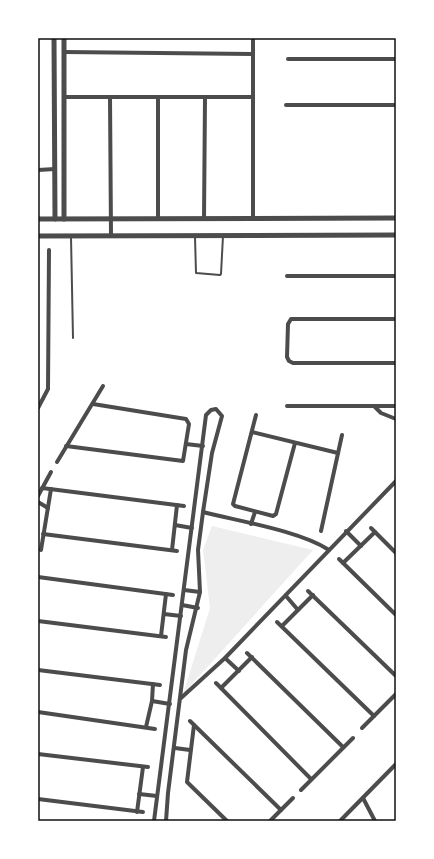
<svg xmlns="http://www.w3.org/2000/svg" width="434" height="859" viewBox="0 0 434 859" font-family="'DM Sans',sans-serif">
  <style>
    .green { fill: #eee }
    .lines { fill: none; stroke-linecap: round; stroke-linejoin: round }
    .service { stroke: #4c4c4c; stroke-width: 2 }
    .minor { stroke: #4c4c4c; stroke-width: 4 }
    .tertiary { stroke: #4c4c4c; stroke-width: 5 }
    .neatline { fill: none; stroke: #111; stroke-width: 1.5 }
  </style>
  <rect width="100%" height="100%" fill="#fff"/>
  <!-- green -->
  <polygon class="green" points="212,526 313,550 183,694 210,608 203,550"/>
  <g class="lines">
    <!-- service -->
    <g class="service">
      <polyline points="71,237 73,338"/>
      <polyline points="195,237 196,273 220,275 221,274 223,236"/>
    </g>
    <!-- minor -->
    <g class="minor">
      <polyline points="253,38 253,218"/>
      <polyline points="64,52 253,54"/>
      <polyline points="288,59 396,59"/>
      <polyline points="64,97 253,97"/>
      <polyline points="110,97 111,235"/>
      <polyline points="158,97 158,219"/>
      <polyline points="286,105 396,105"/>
      <polyline points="38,170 55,169"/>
      <polyline points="204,219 205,97"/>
      <polyline points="287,276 396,276"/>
      <polyline points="396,319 291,319 288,324 287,357 289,361 293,363 396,363"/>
      <polyline points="287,406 396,406"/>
      <polyline points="374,406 381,413 396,419"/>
      <polyline points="38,408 48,389 49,250"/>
      <polyline points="256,415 233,504 235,506 273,516 276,514 295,443"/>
      <polyline points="252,432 338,453"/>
      <polyline points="186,444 203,446"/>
      <polyline points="66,446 183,461 189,424 186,419 93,404"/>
      <polyline points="57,462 103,386"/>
      <polyline points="42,488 184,506"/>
      <polyline points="38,496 51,472"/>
      <polyline points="38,502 48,508"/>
      <path d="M203,512C238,521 300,531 329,550"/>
      <polyline points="251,524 255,512"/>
      <polyline points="175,525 192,528"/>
      <polyline points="371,528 396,553"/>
      <polyline points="321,531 342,435"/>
      <polyline points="346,531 361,546"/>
      <polyline points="43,534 177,551"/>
      <polyline points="41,550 51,489"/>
      <polyline points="172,550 177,505"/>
      <polyline points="339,559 396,615"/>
      <polyline points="343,563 375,532"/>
      <polyline points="38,577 173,595"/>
      <polyline points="184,590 200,592"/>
      <polyline points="308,591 396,676"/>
      <polyline points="286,596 298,610"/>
      <polyline points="182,605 198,608"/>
      <polyline points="164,614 181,616"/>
      <polyline points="38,621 166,637"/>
      <polyline points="277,622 374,716"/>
      <polyline points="282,626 313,595"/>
      <polyline points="161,636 166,594"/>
      <polyline points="247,653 343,747"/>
      <polyline points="225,658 239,671"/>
      <polyline points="38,670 160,685"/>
      <polyline points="216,683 311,779"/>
      <polyline points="221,688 252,657"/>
      <polyline points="181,698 225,658 396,481"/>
      <polyline points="152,701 170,704"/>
      <polyline points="38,712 155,729"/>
      <polyline points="190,721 281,810"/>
      <polyline points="194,725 187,782 227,821"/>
      <polyline points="146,727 152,701 153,684"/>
      <polyline points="362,728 396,694"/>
      <polyline points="175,748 190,750"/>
      <polyline points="38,754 148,767"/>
      <polyline points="301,790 353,738"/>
      <polyline points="139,794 157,796"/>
      <polyline points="363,798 375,821"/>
      <polyline points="38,799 143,812"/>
      <polyline points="137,812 143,767"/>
      <polyline points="154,821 206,415 211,410 216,409 222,416 212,453 203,512 198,550 200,592 186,650 168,793 166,821"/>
      <polyline points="270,821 293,798"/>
      <polyline points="340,821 396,764"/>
    </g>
    <!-- tertiary -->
    <g class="tertiary">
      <polyline points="54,38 55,219"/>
      <polyline points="38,219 396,218"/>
      <polyline points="64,219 64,38"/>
      <polyline points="38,236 396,235"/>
    </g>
  </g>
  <!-- border -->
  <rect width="434" height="859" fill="none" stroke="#ffffff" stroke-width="78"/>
  <rect x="39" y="39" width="356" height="781" class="neatline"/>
</svg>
